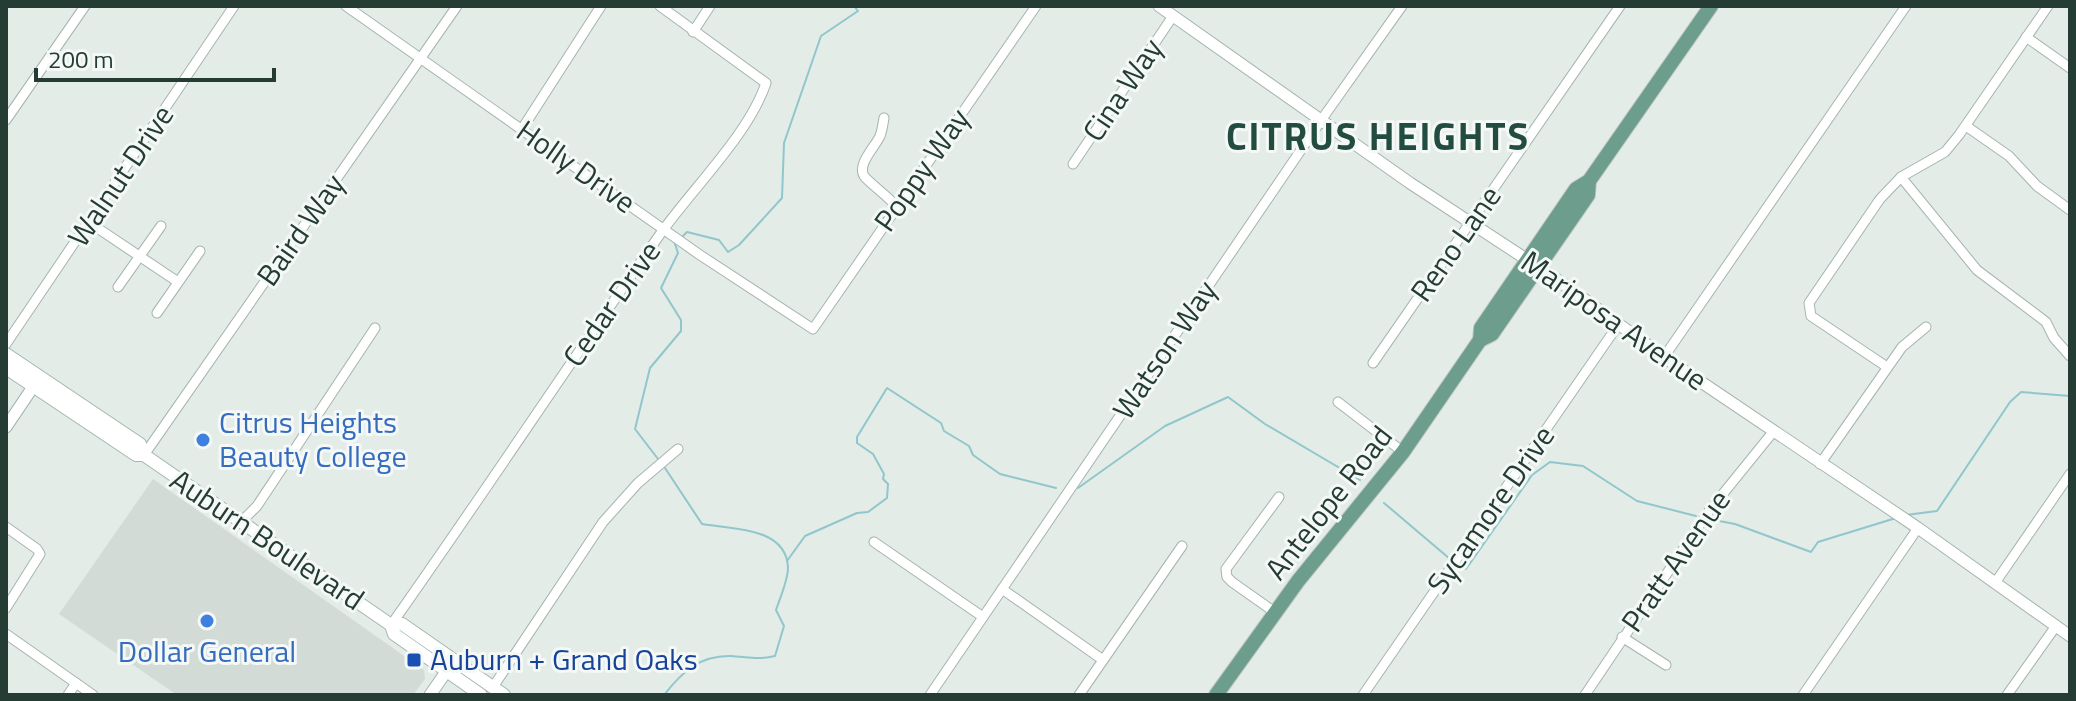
<svg xmlns="http://www.w3.org/2000/svg" width="2076" height="701" viewBox="0 0 2076 701" font-family="'Titillium Web',sans-serif">
  <style>
    .built { fill: #d2dbd6 }
    .lines { fill: none; stroke-linecap: round; stroke-linejoin: round }
    .stream { stroke: #90c6cc; stroke-width: 2 }
    .minor-casing { stroke: #a6b4ae; stroke-width: 11 }
    .tertiary-casing { stroke: #a6b4ae; stroke-width: 13 }
    .secondary-casing { stroke: #a3b7ae; stroke-width: 14 }
    .primary-casing { stroke: #c2c8c6; stroke-width: 16 }
    .minor { stroke: #fff; stroke-width: 9 }
    .tertiary { stroke: #fff; stroke-width: 11 }
    .secondary { stroke: #fff; stroke-width: 12 }
    .primary { stroke: #6c9d8d; stroke-width: 14 }
    .shop-dot { fill: #3f7fe0; stroke: #f4f8f6; stroke-width: 3 }
    .transit-dot { fill: #1a4fb4; stroke: #f4f8f6; stroke-width: 3 }
    .labels { text-anchor: middle; stroke-width: 6; stroke-linejoin: round; paint-order: stroke }
    .street-label { font-size: 30px; fill: #243c34; stroke: #f4f8f6 }
    .shop-label { font-size: 30px; fill: #366cbe; stroke: #f4f8f6; text-anchor: start }
    .transit-label { font-size: 30px; fill: #164399; stroke: #f4f8f6; text-anchor: start }
    .district-label { font-size: 38px; font-weight: bold; letter-spacing: 2px; fill: #224c3f; stroke: #f4f8f6 }
  </style>
  <rect width="100%" height="100%" fill="#e3ece7"/>
  <!-- built -->
  <polygon class="built" points="153,479 424,670 425,679 413,695 177,695 59,614"/>
  <g class="lines">
    <!-- stream -->
    <g class="stream">
      <polyline points="682,237 687,232 719,240 728,252 739,245 782,198 784,143 821,36 858,11 854,6"/>
      <polyline points="658,459 635,429 650,368 681,331 681,320 661,288 678,253 675,244"/>
      <polyline points="1078,488 1165,426 1228,397 1265,424 1360,480"/>
      <polyline points="1384,503 1450,559"/>
      <polyline points="1906,515 1937,511 2010,402 2021,392 2070,396"/>
      <polyline points="1714,520 1735,524 1811,552 1818,542 1896,518"/>
      <polyline points="787,561 805,536 857,513 868,512 887,498 888,484 883,479 884,474 873,454 857,443 857,437 887,388 941,423 944,431 969,446 973,455 1000,474 1056,488"/>
      <polyline points="1462,567 1466,569 1532,475 1550,462 1583,466 1637,501 1696,516"/>
      <path d="M664,695C682,672 700,655 731,656C748,657 759,660 775,656L784,626L776,610C780,598 788,580 788,568C787,527 732,529 702,524L665,468"/>
    </g>
    <!-- minor casing -->
    <g class="minor-casing">
      <g id="minor">
        <polyline points="346,6 700,255 813,329 1036,6"/>
        <polyline points="693,32 710,6"/>
        <polyline points="2026,37 2070,68"/>
        <path d="M884,118C883,124 882,131 880,136C875,147 857,164 864,176C867,181 889,197 896,206"/>
        <polyline points="6,120 85,6"/>
        <polyline points="1966,126 2009,156 2037,186 2070,210"/>
        <polyline points="522,129 601,6"/>
        <polyline points="1073,164 1173,16"/>
        <polyline points="1901,177 1977,270 2046,322 2054,338 2070,356"/>
        <polyline points="90,223 178,282"/>
        <polyline points="118,287 161,226"/>
        <polyline points="157,313 200,251"/>
        <polyline points="6,344 234,6"/>
        <polyline points="1664,357 1906,6"/>
        <polyline points="1373,363 1620,6"/>
        <polyline points="1887,367 1811,316 1809,303 1880,199 1901,177 1945,152 1959,135 2048,6"/>
        <polyline points="1338,402 1403,452"/>
        <polyline points="144,455 457,6"/>
        <polyline points="1820,464 1902,347 1926,327"/>
        <polyline points="240,523 257,506 375,328"/>
        <polyline points="6,527 37,549 40,554 6,608"/>
        <polyline points="874,542 983,617"/>
        <polyline points="1995,583 2070,474"/>
        <polyline points="1002,589 1103,660"/>
        <polyline points="1276,613 1232,582 1227,577 1226,569 1279,497"/>
        <path d="M391,625C483,495 570,362 661,233C693,188 749,134 766,83L660,6"/>
        <polyline points="6,634 93,695"/>
        <polyline points="1622,637 1666,665"/>
        <polyline points="493,687 603,522 638,483 678,449"/>
        <polyline points="68,695 76,683"/>
        <polyline points="930,695 1322,119 1402,6"/>
        <polyline points="1079,695 1182,546"/>
        <polyline points="1363,695 1618,325"/>
        <polyline points="1585,695 1709,511 1773,432"/>
        <polyline points="1803,695 1918,528"/>
        <polyline points="2007,695 2056,626"/>
      </g>
    </g>
    <!-- tertiary casing -->
    <g class="tertiary-casing">
      <g id="tertiary">
        <polyline points="1159,6 1410,183 1552,276 1664,357 1918,528 2070,636"/>
        <polyline points="6,427 37,381"/>
        <polyline points="430,695 446,672"/>
      </g>
    </g>
    <!-- secondary casing -->
    <g class="secondary-casing">
      <g id="secondary">
        <polyline points="6,354 140,444 144,455"/>
        <polyline points="6,368 136,455 144,455 391,625 402,624 504,695"/>
        <polyline points="391,625 394,634 481,695"/>
      </g>
    </g>
    <!-- primary casing -->
    <g class="primary-casing">
      <g id="primary">
        <polyline points="1480,340 1492,334 1588,195 1589,181"/>
        <polyline points="1216,695 1298,581 1403,452 1480,340 1481,328 1576,189 1589,181 1711,6"/>
      </g>
    </g>
    <!-- minor -->
    <use href="#minor" class="minor"/>
    <!-- tertiary -->
    <use href="#tertiary" class="tertiary"/>
    <!-- secondary -->
    <use href="#secondary" class="secondary"/>
    <!-- primary -->
    <use href="#primary" class="primary"/>
  </g>
  <!-- markers -->
  <g class="shop-dot">
    <circle cx="203" cy="440" r="8"/>
    <circle cx="207" cy="621" r="8"/>
  </g>
  <rect class="transit-dot" x="406" y="652" width="16" height="16" rx="4"/>
  <g class="labels">
    <!-- street labels -->
    <g class="street-label">
      <text transform="translate(1123 90) rotate(-56)" y="10">Cina Way</text>
      <text transform="translate(576 167) rotate(35)" y="10">Holly Drive</text>
      <text transform="translate(922 170) rotate(-55)" y="10">Poppy Way</text>
      <text transform="translate(121 176) rotate(-56)" y="10">Walnut Drive</text>
      <text transform="translate(301 230) rotate(-55)" y="10">Baird Way</text>
      <text transform="translate(1456 244) rotate(-55)" y="10">Reno Lane</text>
      <text transform="translate(612 304) rotate(-55)" y="10">Cedar Drive</text>
      <text transform="translate(1614 321) rotate(35)" y="10">Mariposa Avenue</text>
      <text transform="translate(1165 350) rotate(-56)" y="10">Watson Way</text>
      <text transform="translate(1329 503) rotate(-52)" y="10">Antelope Road</text>
      <text transform="translate(1491 510) rotate(-55)" y="10">Sycamore Drive</text>
      <text transform="translate(267 540) rotate(34)" y="10">Auburn Boulevard</text>
      <text transform="translate(1676 561) rotate(-55)" y="10">Pratt Avenue</text>
    </g>
    <!-- shop labels -->
    <g class="shop-label">
      <text x="219" y="433">Citrus Heights<tspan x="219" dy="34">Beauty College</tspan></text>
      <text x="207" y="662" text-anchor="middle">Dollar General</text>
    </g>
    <!-- transit labels -->
    <g class="transit-label">
      <text x="430" y="670">Auburn + Grand Oaks</text>
    </g>
    <!-- district labels -->
    <g class="district-label">
      <text x="1378" y="150">CITRUS HEIGHTS</text>
    </g>
  </g>
  <!-- border -->
  <rect width="2076" height="701" fill="none" stroke="#243c34" stroke-width="16"/>
  <!-- scale -->
  <path d="M36 68v12h238v-12" fill="none" stroke="#243c34" stroke-width="4"/>
  <text x="48" y="68" font-size="24" fill="#243c34" stroke="#f4f8f6" stroke-width="6" paint-order="stroke">200 m</text>
</svg>
